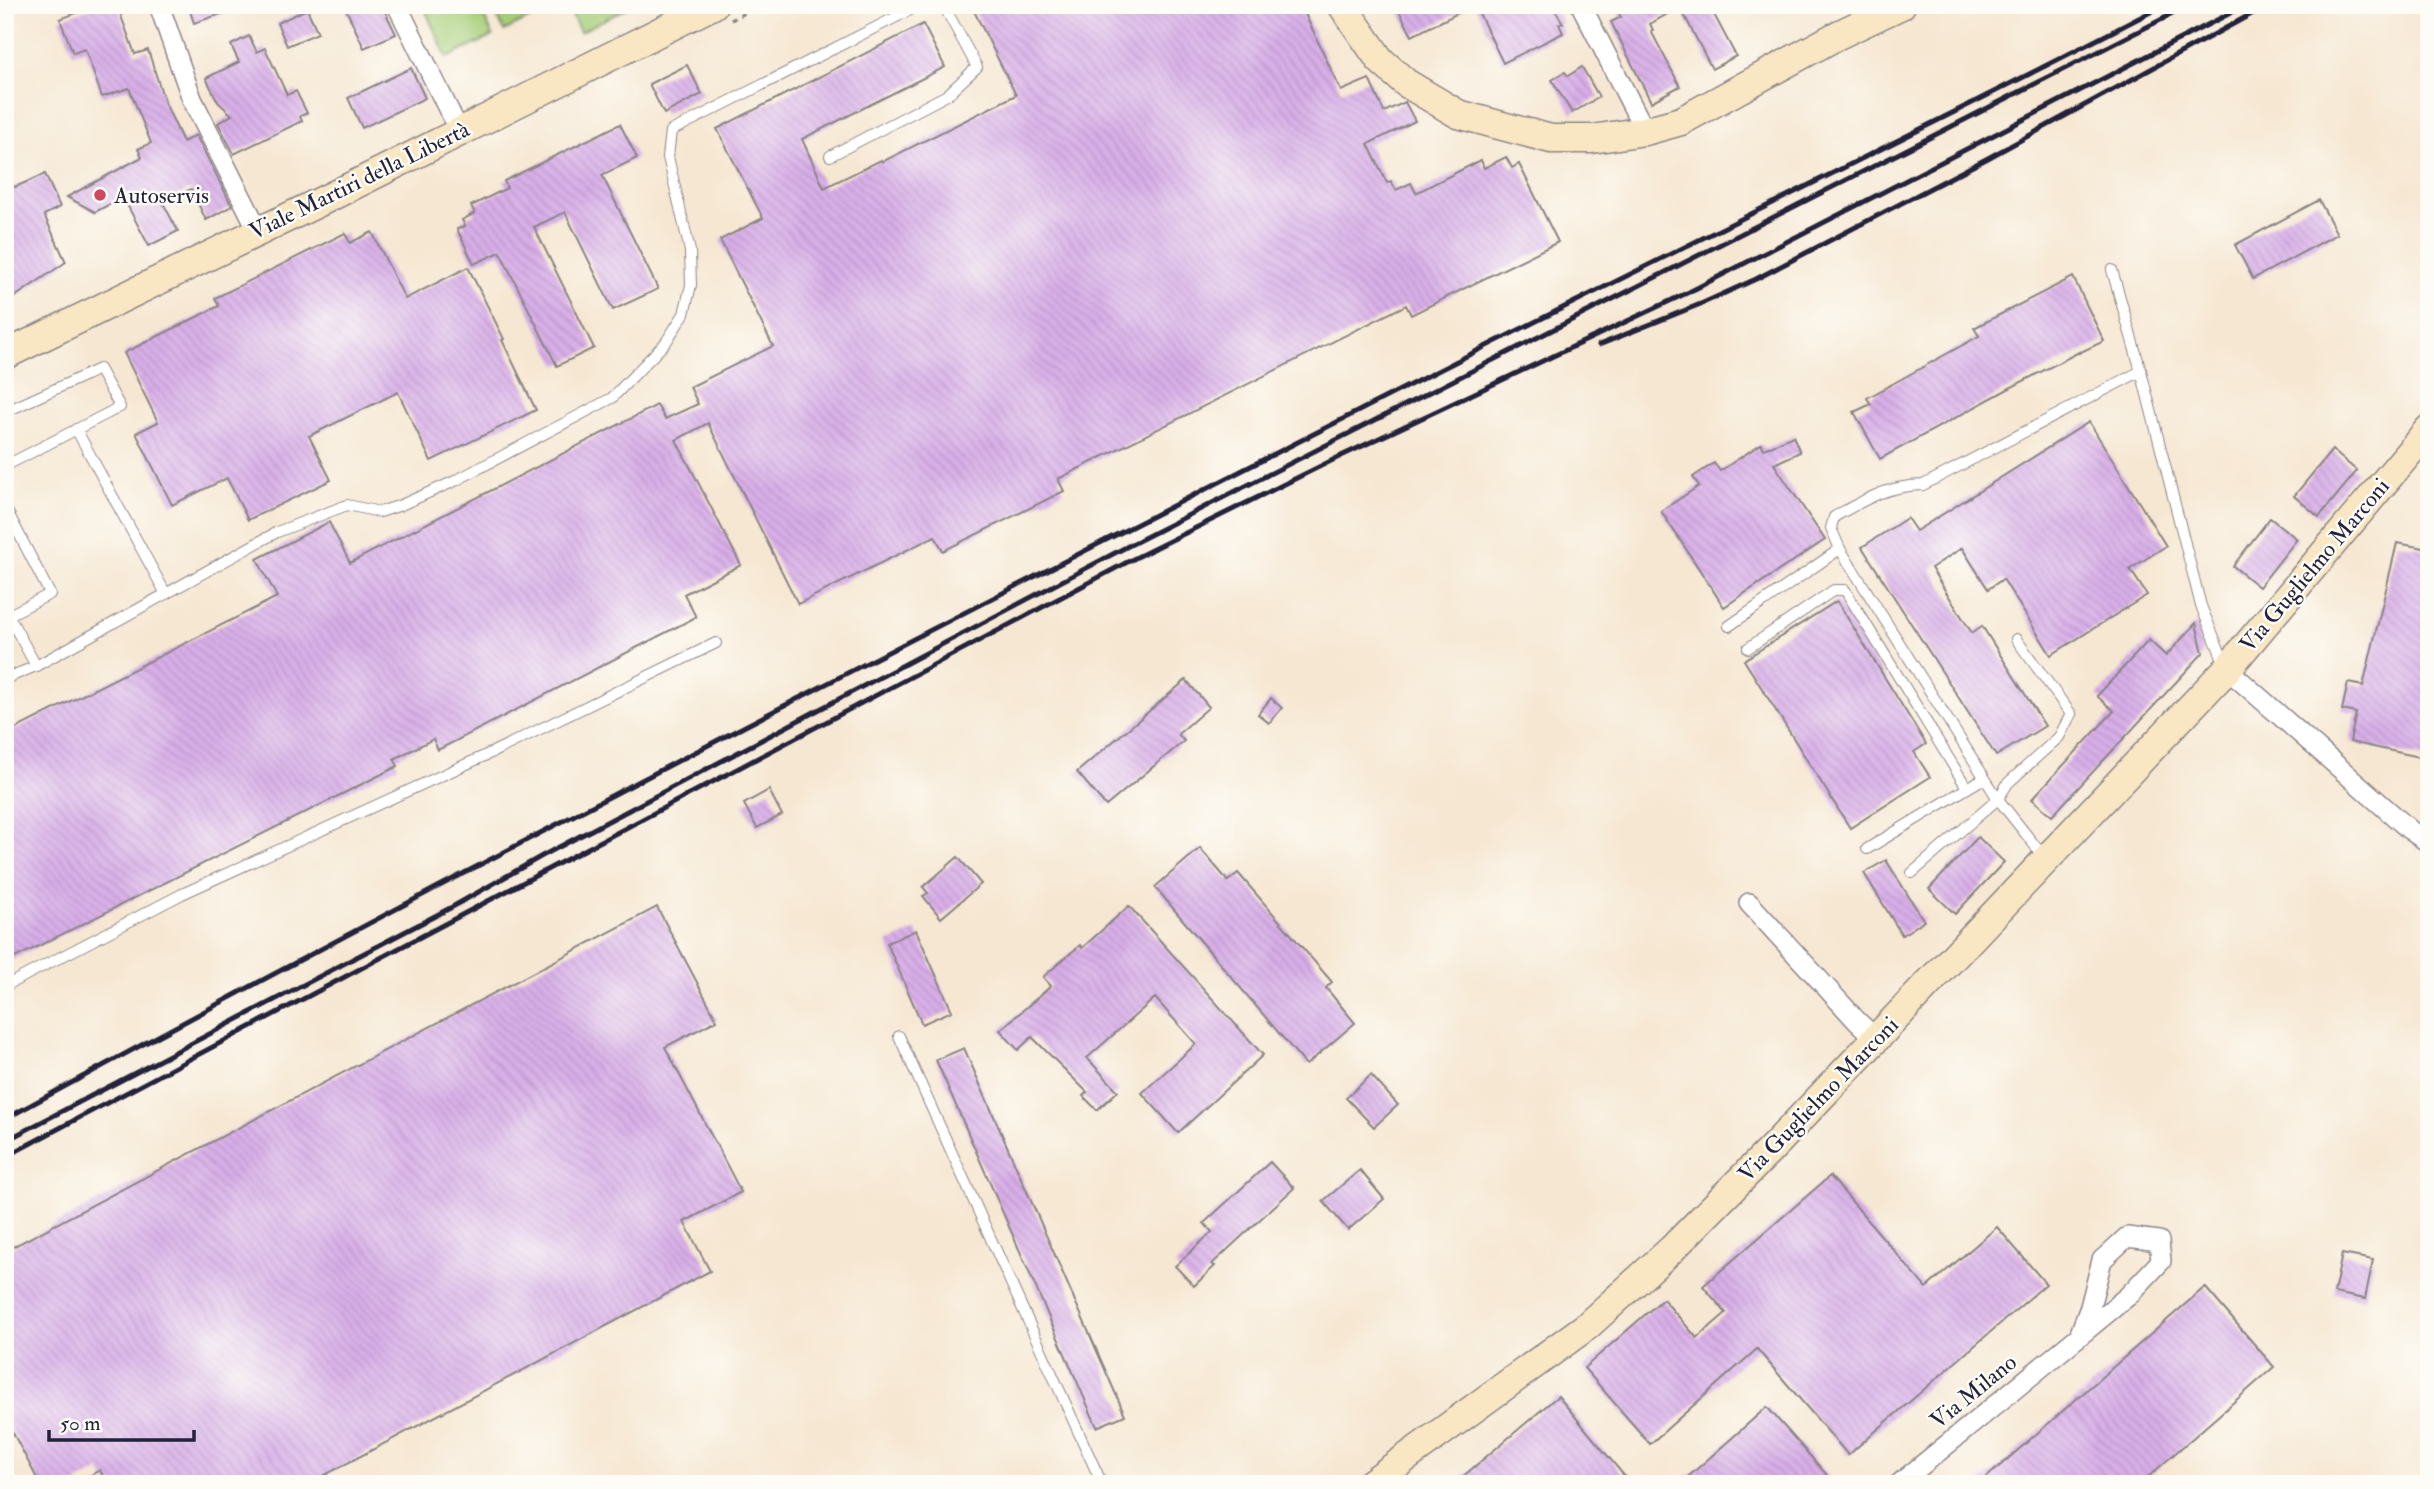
<svg xmlns="http://www.w3.org/2000/svg" width="2434" height="1489" viewBox="0 0 2434 1489" font-family="'IM FELL Double Pica',serif">
  <style>
    .pitch { fill: #a6cd77; stroke: #647859; stroke-width: 2 }
    .building { fill: url(#building-back-hatch) }
    .lines { fill: none; stroke-linecap: round; stroke-linejoin: round }
    .lane-casing { stroke: #8c8486; stroke-width: 12 }
    .street-casing { stroke: #8c8486; stroke-width: 22 }
    .secondary-casing { stroke: #8c8486; stroke-width: 31 }
    .path { stroke: #8c8486; stroke-width: 3.5; stroke-dasharray: 5 5; stroke-linecap: butt }
    .lane { stroke: #fff; stroke-width: 10 }
    .street { stroke: #fff; stroke-width: 19 }
    .secondary { stroke: #f9e7c3; stroke-width: 28 }
    .rail { stroke: #22223b; stroke-width: 5 }
    .poi-dot { fill: #d1495b; stroke: #fdfcf7; stroke-width: 2.5 }
    .labels { text-anchor: middle; stroke-width: 5; stroke-linejoin: round; paint-order: stroke }
    .street-label { font-size: 23px; fill: #22223b; stroke: #fdfcf7 }
    .poi-label { font-size: 23px; fill: #22223b; stroke: #fdfcf7; text-anchor: start }
  </style>
  <defs>
    <pattern id="building-back-hatch" width="6" height="6" patternUnits="userSpaceOnUse" patternTransform="scale(1.75)"><rect width="6" height="6" fill="#d8afe8"/><path d="M-1 5l2 2M0 0l6 6M5-1l2 2" fill="none" stroke="#b996c8"/></pattern>
  </defs>
  <rect width="100%" height="100%" fill="#fdfcf7"/>
  <filter id="ink" filterUnits="userSpaceOnUse"><feTurbulence type="fractalNoise" baseFrequency=".0143" numOctaves="2"/><feDisplacementMap in="SourceGraphic" scale="14" xChannelSelector="R" yChannelSelector="G"/><feConvolveMatrix kernelMatrix="1 2 1 2 8 2 1 2 1" color-interpolation-filters="sRGB"/></filter>
  <filter id="wash" filterUnits="userSpaceOnUse"><feTurbulence type="fractalNoise" baseFrequency=".00686" numOctaves="4" result="noise"/><feDisplacementMap in="SourceGraphic" scale="28" xChannelSelector="R" yChannelSelector="G"/><feGaussianBlur stdDeviation="1.57" result="paint"/><feColorMatrix in="noise" values="0 0 0 0 0 0 0 0 0 0 0 0 0 0 0 0 0 1.4 0 .05"/><feComposite in="paint" operator="in"/></filter>
  <g filter="url(#wash)">
    <rect width="100%" height="100%" fill="#f6e7d2"/>
    <!-- pitch -->
    <g class="pitch">
      <polygon points="423,5 479,5 493,36 447,58"/>
      <polygon points="491,5 549,5 550,8 504,31"/>
      <polygon points="567,5 633,5 580,32"/>
    </g>
    <g id="blocks">
      <!-- building -->
      <g class="building">
        <polygon points="98,5 117,5 135,54 148,50 165,103 183,142 196,135 232,206 206,220 191,189 163,203 178,231 149,246 123,197 95,212 67,197 142,157 138,149 151,143 129,88 102,97 85,49 73,53 60,19"/>
        <polygon points="188,5 239,5 239,8 194,23"/>
        <polygon points="344,5 382,5 396,34 364,48"/>
        <polygon points="971,5 1301,5 1341,91 1369,79 1384,112 1405,102 1415,121 1368,144 1387,183 1391,181 1396,190 1411,183 1416,193 1481,160 1484,168 1506,157 1512,168 1519,164 1558,242 1411,315 1406,305 1058,479 1064,491 943,551 935,536 798,604 708,423 676,440 741,565 684,594 696,617 438,750 433,739 394,759 398,766 5,963 5,734 277,597 257,559 329,522 350,563 657,405 665,419 698,404 690,387 773,346 720,240 763,218 717,129 923,24 945,67 802,139 824,188 881,160 882,162 1016,95"/>
        <polygon points="1396,5 1474,5 1412,36"/>
        <polygon points="1475,5 1552,5 1563,23 1559,24 1563,33 1503,63"/>
        <polygon points="1625,5 1709,5 1736,56 1712,69 1680,7 1650,24 1653,30 1651,31 1680,86 1651,102 1611,22 1621,17 1617,10"/>
        <polygon points="307,9 318,33 287,46 277,23"/>
        <polygon points="249,36 257,52 265,48 287,95 296,91 307,113 300,116 302,121 234,154 218,123 232,115 218,102 206,78 239,62 231,45"/>
        <polygon points="687,65 702,94 664,114 649,84"/>
        <polygon points="1582,67 1599,97 1572,113 1552,80 1565,72 1568,76"/>
        <polygon points="411,68 425,98 362,128 348,98"/>
        <polygon points="620,124 637,158 602,175 658,289 613,310 565,212 534,227 594,348 557,366 500,252 474,264 457,229 465,226 462,220 475,213 471,206 507,188 504,181"/>
        <polygon points="45,174 60,207 44,215 66,262 13,298 5,286 5,179 15,187"/>
        <polygon points="2319,200 2337,234 2253,279 2235,245"/>
        <polygon points="372,232 405,299 468,267 504,339 502,340 536,410 431,461 398,392 309,436 331,480 248,520 227,478 172,505 136,433 158,422 124,353 219,306 215,298 345,233 350,243"/>
        <polygon points="2073,277 2104,341 2079,353 2079,352 2008,389 1880,459 1854,412 1871,404 1867,398 1979,336 1974,328"/>
        <polygon points="2089,422 2166,546 2130,569 2147,595 2051,655 2003,579 1988,589 1962,548 1931,568 1972,633 1982,626 2045,726 1996,756 1862,547 1907,518 1916,531"/>
        <polygon points="1793,436 1800,452 1774,464 1825,540 1724,607 1661,511 1699,486 1693,477 1714,463 1720,471 1761,444 1764,449"/>
        <polygon points="2332,450 2357,471 2319,517 2294,496"/>
        <polygon points="2270,518 2297,539 2259,587 2233,566"/>
        <polygon points="2397,543 2429,549 2429,759 2350,742 2356,713 2342,710 2348,683 2363,686"/>
        <polygon points="1837,601 1926,744 1914,752 1930,777 1850,828 1744,660"/>
        <polygon points="2196,623 2203,653 2052,816 2032,799 2114,711 2097,696 2149,640 2166,656"/>
        <polygon points="1186,680 1209,707 1178,734 1184,741 1106,806 1077,772"/>
        <polygon points="1271,698 1282,708 1269,723 1258,714"/>
        <polygon points="769,790 782,815 757,828 744,804"/>
        <polygon points="1978,837 2004,862 1955,914 1929,889"/>
        <polygon points="1200,848 1228,881 1238,873 1332,982 1326,988 1355,1023 1306,1065 1155,887"/>
        <polygon points="958,857 981,884 941,918 923,896 928,893 923,887"/>
        <polygon points="1886,860 1924,921 1902,935 1864,873"/>
        <polygon points="1129,906 1263,1055 1178,1133 1142,1093 1196,1044 1155,998 1087,1058 1118,1091 1097,1110 1083,1096 1087,1092 1032,1037 1018,1050 1000,1030 1051,986 1043,977 1080,945 1082,948"/>
        <polygon points="657,907 717,1020 665,1047 741,1192 684,1222 710,1271 308,1484 107,1484 100,1470 75,1484 40,1484 5,1418 5,1251"/>
        <polygon points="916,930 952,1011 922,1024 887,943"/>
        <polygon points="964,1048 1125,1415 1097,1427 936,1060"/>
        <polygon points="1371,1075 1398,1105 1374,1127 1346,1098"/>
        <polygon points="1270,1162 1294,1188 1212,1264 1215,1266 1194,1286 1175,1266 1212,1232 1204,1223"/>
        <polygon points="1360,1170 1384,1199 1348,1230 1323,1201"/>
        <polygon points="1830,1176 1926,1288 1997,1227 2046,1284 1848,1455 1757,1349 1650,1444 1584,1368 1663,1299 1697,1338 1726,1313 1703,1286"/>
        <polygon points="2342,1254 2373,1260 2365,1299 2334,1293"/>
        <polygon points="2205,1287 2274,1367 2140,1484 1979,1484"/>
        <polygon points="1558,1396 1631,1484 1454,1484"/>
        <polygon points="1767,1407 1827,1475 1817,1484 1680,1484"/>
      </g>
    </g>
  </g>
  <g filter="url(#ink)">
    <use href="#blocks" fill-opacity="0" stroke="#8c8486" stroke-width="2"/>
    <g class="lines">
      <!-- lane casing -->
      <g class="lane-casing">
        <g id="lane">
          <polyline points="830,156 947,95 977,67 945,8 934,5"/>
          <polyline points="2112,270 2141,371"/>
          <polyline points="5,412 99,369 120,407 5,466"/>
          <polyline points="76,429 166,594"/>
          <polyline points="5,507 50,594 9,615"/>
          <polyline points="5,609 36,666 5,679"/>
          <polyline points="1729,626 1840,549"/>
          <polyline points="2016,639 2071,714 2059,737 2008,783 1998,799 2044,857"/>
          <polyline points="1748,648 1834,590 1845,590 1967,788"/>
          <polyline points="36,666 277,532 347,505 380,512 401,505 455,481 612,398 666,342 684,314 691,285 690,251 668,157 671,131 920,5"/>
          <polyline points="1867,849 1984,778"/>
          <path d="M1912,873L1998,799L1840,549L1831,528L1834,517C1866,499 1886,486 1923,485L2141,371L2201,606L2225,664"/>
          <polyline points="5,986 182,894 493,752 716,643"/>
          <polyline points="899,1036 1102,1484"/>
        </g>
      </g>
      <!-- street casing -->
      <g class="street-casing">
        <g id="street">
          <polyline points="159,5 192,99 258,230"/>
          <polyline points="397,5 459,131"/>
          <polyline points="1581,5 1645,131"/>
          <polyline points="2227,669 2410,830 2429,843"/>
          <polyline points="1749,903 1857,1021 1876,1039"/>
          <polyline points="1899,1484 2128,1296 2161,1261 2159,1241 2127,1237 2102,1260 2090,1307 2079,1336"/>
        </g>
      </g>
      <!-- secondary casing -->
      <g class="secondary-casing">
        <g id="secondary">
          <polyline points="1342,5 1380,60 1406,83 1458,114 1551,139 1592,139 1645,131 1681,121 1838,35 1901,5"/>
          <polyline points="5,355 338,193 713,5"/>
          <polyline points="1370,1484 1587,1326 1672,1249 1776,1144 2227,669 2429,429"/>
        </g>
      </g>
      <!-- path -->
      <polyline class="path" points="731,20 760,5"/>
      <!-- lane -->
      <use href="#lane" class="lane"/>
      <!-- street -->
      <use href="#street" class="street"/>
      <!-- secondary -->
      <use href="#secondary" class="secondary"/>
      <!-- rail -->
      <g class="rail">
        <polyline points="1599,345 1703,303 1756,279 1988,158 2268,5"/>
        <path d="M5,1119C484,858 969,609 1455,362C1691,243 1929,127 2164,5"/>
        <polyline points="5,1141 454,906 542,856 1130,545 2190,5"/>
        <polyline points="5,1157 1135,558 1337,458 1689,292 2246,5"/>
      </g>
    </g>
  </g>
  <!-- markers -->
  <circle class="poi-dot" cx="100" cy="195" r="7"/>
  <g class="labels">
    <!-- street labels -->
    <g class="street-label">
      <text transform="translate(359 180) rotate(-26)" y="8">Viale Martiri della Libertà</text>
      <text transform="translate(2314 565) rotate(-50)" y="8">Via Guglielmo Marconi</text>
      <text transform="translate(1818 1099) rotate(-46)" y="8">Via Guglielmo Marconi</text>
      <text transform="translate(1973 1391) rotate(-39)" y="8">Via Milano</text>
    </g>
    <!-- poi labels -->
    <g class="poi-label">
      <text x="114" y="203">Autoservis</text>
    </g>
  </g>
  <!-- margin -->
  <rect width="2434" height="1489" fill="none" stroke="#fdfcf7" stroke-width="28"/>
  <!-- scale -->
  <path d="M49 1430v10h145v-10" fill="none" stroke="#22223b" stroke-width="3.5"/>
  <text x="60" y="1430" font-size="21" fill="#22223b" stroke="#fdfcf7" stroke-width="5" paint-order="stroke">50 m</text>
</svg>
